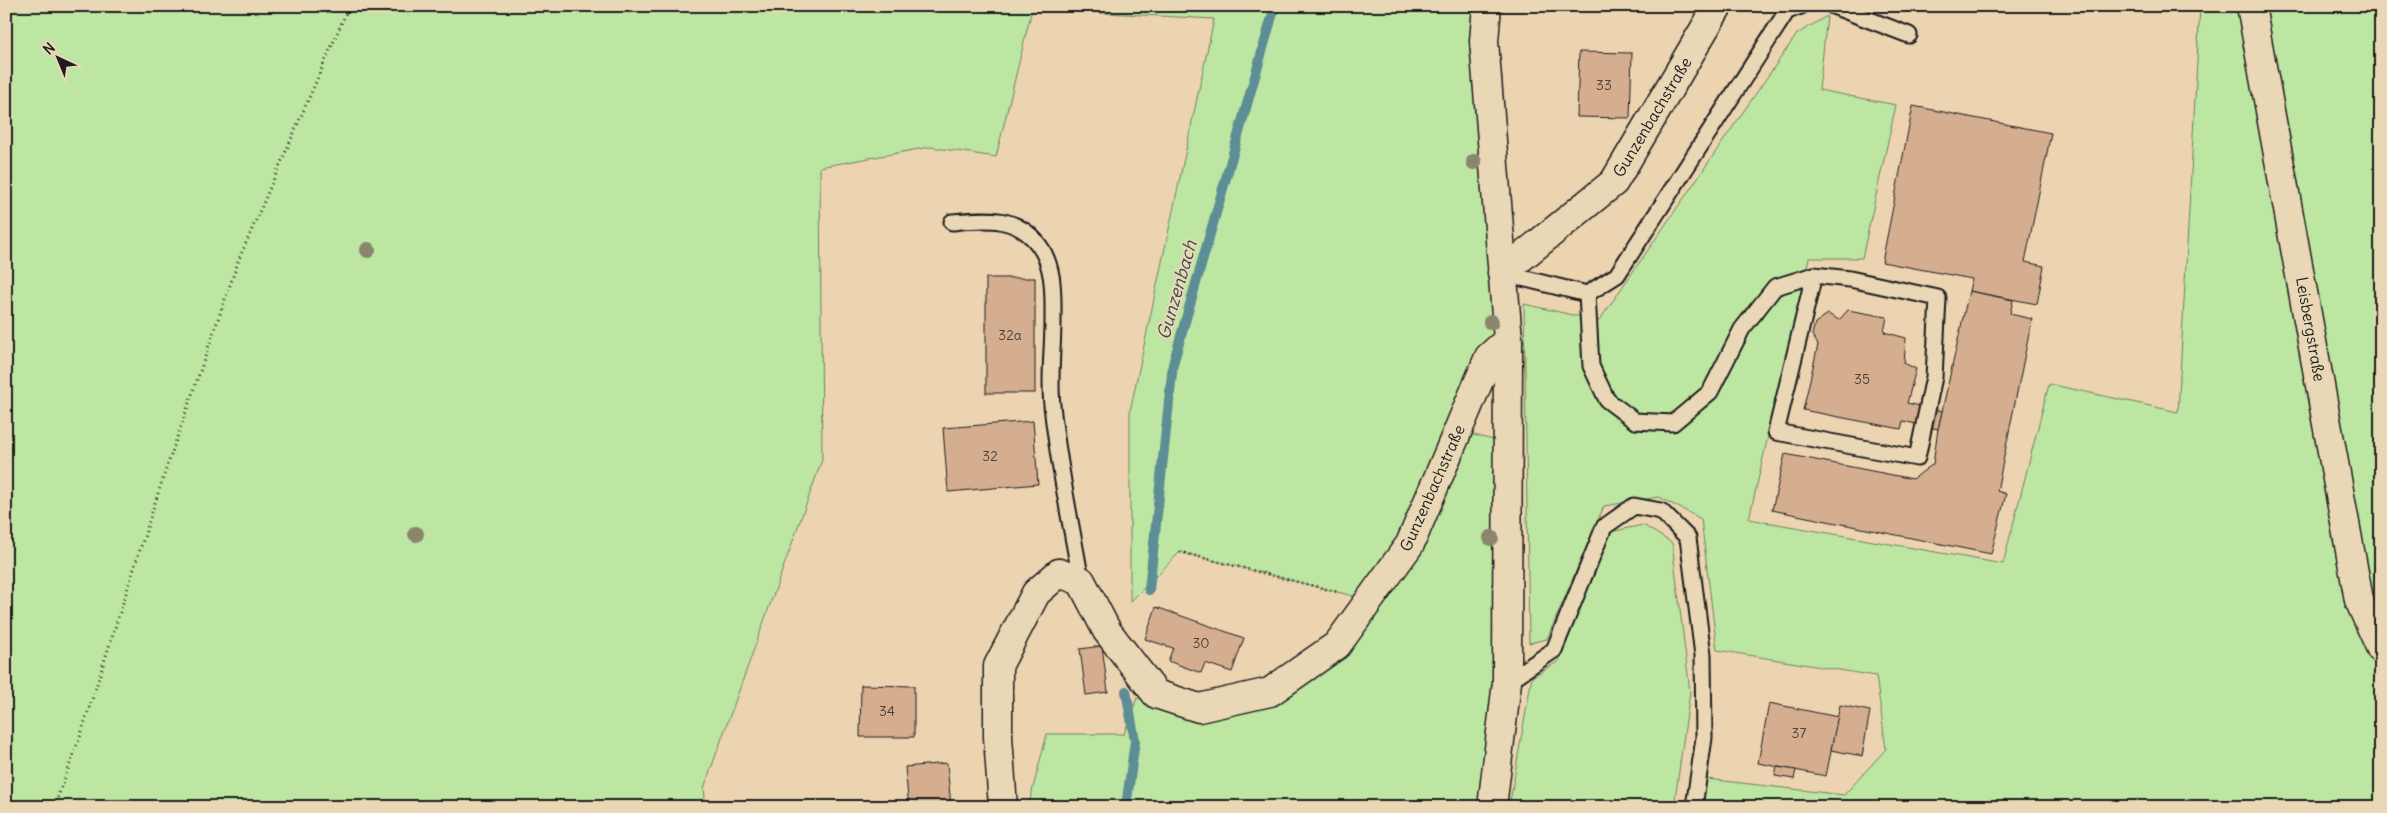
<svg xmlns="http://www.w3.org/2000/svg" width="2387" height="813" viewBox="0 0 2387 813" font-family="Delius,sans-serif">
  <style>
    .green { fill: #bce6a2; stroke: #6c815f }
    .lines { fill: none; stroke-linecap: round; stroke-linejoin: round }
    .stream { stroke: #5d8d95; stroke-width: 10 }
    .building { fill: #d5ae8f; stroke: #1c1c1c }
    .service-casing { stroke: #1c1c1c; stroke-width: 19 }
    .minor-casing { stroke: #1c1c1c; stroke-width: 31 }
    .path { stroke: #1c1c1c; stroke-width: 3; stroke-dasharray: 1 4; stroke-linecap: butt }
    .service { stroke: #ead7b5; stroke-width: 15 }
    .minor { stroke: #ead7b5; stroke-width: 28 }
    .tree { fill: #8b856e }
    .labels { text-anchor: middle; stroke-width: 4; stroke-linejoin: round; paint-order: stroke }
    .number-label { font-size: 14px; fill: #4a4039 }
    .street-label { font-size: 16px; fill: #1c1c1c; stroke: #ead7b5 }
    .water-label { font-size: 18px; font-style: italic; fill: #374b4e; stroke: #ead7b5 }
  </style>
  <rect width="100%" height="100%" fill="#ecd4b1"/>
  <filter id="ink" filterUnits="userSpaceOnUse"><feTurbulence type="fractalNoise" baseFrequency=".02" numOctaves="2"/><feDisplacementMap in="SourceGraphic" scale="10" xChannelSelector="R" yChannelSelector="G"/><feConvolveMatrix kernelMatrix="1 2 1 2 8 2 1 2 1" color-interpolation-filters="sRGB"/></filter>
  <g filter="url(#ink)">
    <!-- green -->
    <g class="green">
      <polygon points="6,6 1487,6 1508,340 1458,431 1509,444 1492,807 1028,807 1047,734 1124,734 1137,698 1199,708 1270,692 1369,600 1180,552 1130,602 1130,411 1214,19 1032,9 996,157 930,147 820,167 822,460 704,788 706,807 6,807"/>
      <polygon points="2200,6 2381,6 2381,807 1702,807 1707,779 1844,795 1886,749 1876,676 1717,650 1701,519 1659,497 1604,506 1547,639 1529,643 1524,304 1599,321 1797,34 1827,16 1819,90 1896,105 1862,258 1809,258 1749,519 2003,564 2049,384 2178,412"/>
      <polygon points="1643,525 1672,543 1690,692 1674,807 1509,807 1532,677 1559,661 1610,532"/>
    </g>
    <g class="lines">
      <!-- stream -->
      <g class="stream">
        <polyline points="1149,590 1173,364 1275,6"/>
        <polyline points="1126,691 1135,741 1126,807"/>
      </g>
    </g>
    <!-- building -->
    <g class="building">
      <polygon points="1579,52 1632,53 1630,118 1577,117"/>
      <polygon points="1913,106 2051,133 2025,262 2044,266 2037,304 1969,291 1972,279 1882,262"/>
      <rect x="986" y="278" width="49" height="115"/>
      <polygon points="1969,291 2013,300 2010,314 2032,319 1997,491 2006,494 1991,554 1772,510 1785,454 1913,479 1933,464 1938,429"/>
      <polygon points="1848,310 1887,317 1884,332 1906,338 1904,363 1916,369 1907,403 1942,411 1938,429 1903,421 1901,429 1803,410 1818,345 1812,335 1815,323 1828,314 1839,320"/>
      <polygon points="1033,421 1038,484 948,492 943,428"/>
      <polygon points="1156,607 1244,638 1232,672 1205,663 1201,673 1168,661 1173,648 1145,639"/>
      <polygon points="1102,646 1108,692 1086,695 1080,649"/>
      <polygon points="861,685 914,686 914,737 860,737"/>
      <polygon points="1769,703 1838,717 1826,776 1758,763"/>
      <polygon points="1840,705 1870,711 1862,756 1831,750"/>
      <polygon points="947,763 951,807 909,807 905,767"/>
      <polygon points="1777,767 1796,770 1794,779 1775,776"/>
    </g>
    <g class="lines">
      <!-- service casing -->
      <g class="service-casing">
        <g id="service">
          <polyline points="1833,6 1909,35"/>
          <path d="M952,222C985,219 1016,215 1038,244C1055,266 1053,295 1053,321C1053,348 1049,378 1052,405C1058,464 1071,523 1081,581"/>
          <polyline points="1502,273 1587,294 1617,275 1787,11 1801,6"/>
          <polyline points="1587,294 1591,366 1607,400 1635,421 1673,423 1710,392 1742,329 1775,287 1814,275 1850,279 1938,298 1934,377 1917,458 1776,432 1814,275"/>
          <polyline points="1507,682 1554,650 1604,527 1634,506 1661,511 1688,538 1703,655 1704,738 1694,807"/>
        </g>
      </g>
      <!-- minor casing -->
      <g class="minor-casing">
        <g id="minor">
          <polyline points="1487,6 1484,41 1508,340 1507,682 1492,807"/>
          <polyline points="2251,6 2359,600 2381,649"/>
          <polyline points="1502,273 1614,182 1718,6"/>
          <polyline points="1003,807 998,737 998,666 1036,593 1059,573 1081,581 1107,631 1156,694 1199,708 1270,692 1337,645 1410,544 1489,357 1508,340"/>
        </g>
      </g>
      <!-- path -->
      <g class="path">
        <polyline points="1180,552 1337,592"/>
        <polyline points="54,807 80,737 162,481 239,259 349,6"/>
      </g>
      <!-- service -->
      <use href="#service" class="service"/>
      <!-- minor -->
      <use href="#minor" class="minor"/>
    </g>
    <!-- trees -->
    <g class="tree">
      <circle cx="1474" cy="162" r="8"/>
      <circle cx="368" cy="250" r="8"/>
      <circle cx="1491" cy="322" r="8"/>
      <circle cx="416" cy="534" r="8"/>
      <circle cx="1491" cy="538" r="8"/>
    </g>
  </g>
  <g class="labels">
    <!-- number labels -->
    <g class="number-label">
      <text x="1604" y="90">33</text>
      <text x="1010" y="340">32a</text>
      <text x="1862" y="384">35</text>
      <text x="990" y="461">32</text>
      <text x="1201" y="648">30</text>
      <text x="887" y="716">34</text>
      <text x="1799" y="738">37</text>
    </g>
    <!-- street labels -->
    <g class="street-label">
      <text transform="translate(1652 117) rotate(-59)" y="6">Gunzenbachstraße</text>
      <text transform="translate(2311 329) rotate(80)" y="6">Leisbergstraße</text>
      <text transform="translate(1432 488) rotate(-66)" y="6">Gunzenbachstraße</text>
    </g>
    <!-- water labels -->
    <g class="water-label">
      <text transform="translate(1177 290) rotate(-74)" y="6">Gunzenbach</text>
    </g>
  </g>
  <!-- margin -->
  <rect width="2387" height="813" fill="none" stroke="#ead7b5" stroke-width="25"/>
  <rect x="12" y="12" width="2362" height="788" fill="none" stroke="#1c1c1c" stroke-width="2" filter="url(#ink)"/>
  <!-- north arrow -->
  <g transform="translate(58 58) rotate(316)" stroke="#ead7b5" stroke-width="4" paint-order="stroke">
  <path d="M0-4L9 19L0 12L-9 19Z" fill="#1c1c1c"/>
  <text y="-8" font-size="14" font-weight="bold" text-anchor="middle" fill="#1c1c1c">N</text>
  </g>
</svg>
